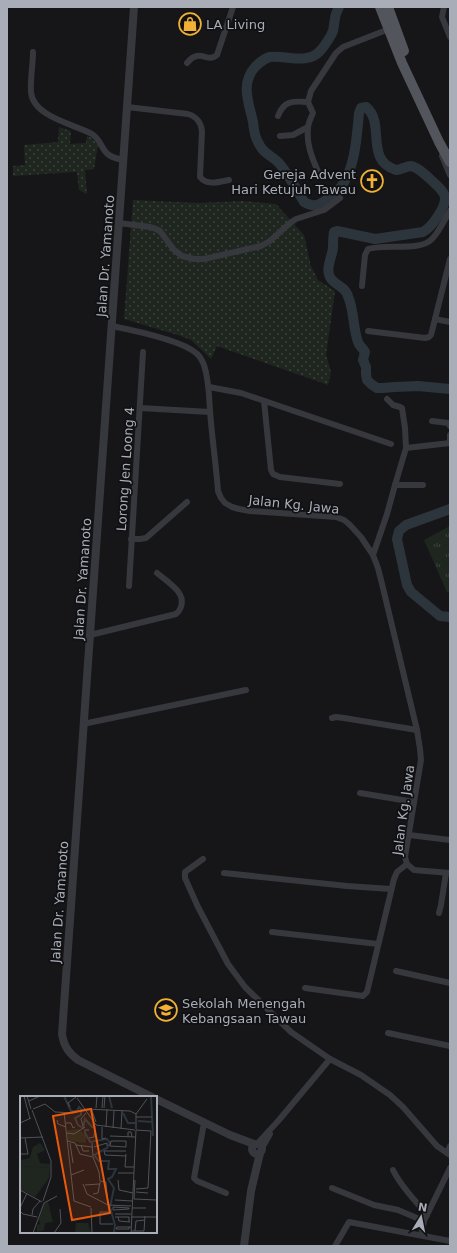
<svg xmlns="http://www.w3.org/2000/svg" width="457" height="1253" viewBox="0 0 457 1253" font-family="'DejaVu Sans',sans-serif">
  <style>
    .grass { fill: url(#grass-dots) }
    .park { fill: url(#park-tufts) }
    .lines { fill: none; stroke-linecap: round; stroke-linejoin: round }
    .river { stroke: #2c353c; stroke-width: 10 }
    .minor { stroke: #37383d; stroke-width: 6 }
    .tertiary { stroke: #37383d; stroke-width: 8 }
    .primary { stroke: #53555c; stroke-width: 10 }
    .labels { text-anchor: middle; stroke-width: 3.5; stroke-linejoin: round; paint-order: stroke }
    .poi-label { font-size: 13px; fill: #a8adb8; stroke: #111113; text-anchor: start }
    .street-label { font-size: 13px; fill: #a8adb8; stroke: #111113 }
    .inset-river { fill: none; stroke: #2c353c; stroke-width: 2 }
    .inset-road { fill: none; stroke: #505258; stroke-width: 1 }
    .view { fill: #e8590c; fill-opacity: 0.15; stroke: #e8590c; stroke-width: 2 }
    .inset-edge { fill: none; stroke: #a8adb8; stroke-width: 2 }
  </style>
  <defs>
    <pattern id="grass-dots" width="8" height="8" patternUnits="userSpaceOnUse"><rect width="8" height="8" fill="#1e261f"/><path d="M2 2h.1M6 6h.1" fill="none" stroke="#3c433d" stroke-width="1.8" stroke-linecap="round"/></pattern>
    <pattern id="park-tufts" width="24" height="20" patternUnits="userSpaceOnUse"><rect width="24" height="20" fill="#1e261f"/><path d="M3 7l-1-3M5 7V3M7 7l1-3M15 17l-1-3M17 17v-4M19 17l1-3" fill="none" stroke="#3c433d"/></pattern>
  </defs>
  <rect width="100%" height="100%" fill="#161618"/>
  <!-- grass -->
  <g class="grass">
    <polygon points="59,127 71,131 70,144 86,143 87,136 92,138 98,145 94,169 85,170 87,194 79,190 77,172 13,176 13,166 25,165 24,145 58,142"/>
    <polygon points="133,200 199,203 242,201 276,204 304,235 311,266 318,280 335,291 326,355 331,372 328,385 217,346 211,359 191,340 181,336 124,319"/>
  </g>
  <!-- park -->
  <polygon class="park" points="450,526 450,592 447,592 424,540"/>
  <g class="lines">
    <!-- river -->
    <g class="river">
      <path d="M339,7C337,11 335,15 335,19C334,22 334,27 333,31C331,36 324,47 320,51C307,65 287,55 270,57C265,58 259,63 255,67C240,84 249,103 253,122C254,129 254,135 258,142C263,154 271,155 279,163C289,175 296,189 304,202C314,208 320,205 329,198C333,195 337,191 340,188C355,171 357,135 359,113L361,108L366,107C386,123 364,160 396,170C401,170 406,166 411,166C418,167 424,174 429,178C434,183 441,188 444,194C449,204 432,227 423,232L375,239L337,231L334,232C333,238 333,242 333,248C332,258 323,272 333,281C341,288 346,288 349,299C354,312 353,328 358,342C359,346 363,348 365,352L363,360L366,367V374L367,380L371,384L377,388H382L395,387L418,386L450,389"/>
      <polyline points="450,509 406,525 399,531 397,539 407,585 411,592 440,616 450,617"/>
    </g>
    <!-- minor -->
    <g class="minor">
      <polyline points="444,7 442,17 450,37"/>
      <path d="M33,52C33,65 30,79 31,92C33,117 74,124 92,134C101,139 101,150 109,155C113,158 119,159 123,160"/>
      <path d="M187,63C200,47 207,64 217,55L233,7"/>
      <path d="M127,107L188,114C197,117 201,122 202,131L200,177C207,186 219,182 229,180"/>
      <path d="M278,116C284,100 294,101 308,102"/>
      <polyline points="280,136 293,135 308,127"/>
      <polyline points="442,156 450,175"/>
      <path d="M319,174C313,160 306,145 308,128C308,123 311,118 313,113L308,102L311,91L336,53L343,47L389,29"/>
      <polyline points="119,223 150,227 156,229 160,231 174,250 182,256 194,259 204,259 261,246 270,241 290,223 296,219 324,210 340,198"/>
      <path d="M362,286L365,255L368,249C385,243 420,252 432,239C439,232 444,220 450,211"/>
      <polyline points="435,319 450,322"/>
      <path d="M112,326C132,330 181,340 196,353C200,356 202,360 204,365C209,380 209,396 210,411C212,438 216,464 218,491L221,498L225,503L232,507L239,509L250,511L336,517L344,520L349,524L361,537L373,555L378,568L383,588L417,730L420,749L421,760L405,857L407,864L414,870L450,873"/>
      <polyline points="368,331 425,338 429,337 431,335 450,259"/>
      <polyline points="209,387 241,393 391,444"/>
      <polyline points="264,401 271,470 273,474 280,477 340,484"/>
      <polyline points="140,408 210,412"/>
      <polyline points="432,421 448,423 450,426"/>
      <polyline points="450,443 450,435"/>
      <polyline points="406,448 450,443"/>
      <polyline points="395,485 423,485"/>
      <polyline points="131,539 140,539 146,538 187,502"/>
      <polyline points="373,555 387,514 395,485 406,448 405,428 402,408 400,407 393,405 387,399"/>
      <polyline points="129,586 143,352"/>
      <path d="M90,635L176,614C182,609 184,600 179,593C176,587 162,577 157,573"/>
      <polyline points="332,718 336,717 344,718 417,730"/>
      <polyline points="83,724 246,690"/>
      <polyline points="360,793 414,802"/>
      <polyline points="409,835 450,840"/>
      <polyline points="203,859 185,872 185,878 198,907 228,964 245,987 291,1032 330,1059 361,1075 390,1095 403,1107 437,1146 450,1155"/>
      <polyline points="224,873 347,886 391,889"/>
      <polyline points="439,913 441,905 446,873"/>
      <polyline points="272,932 378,944"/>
      <polyline points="396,971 450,983"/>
      <polyline points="305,988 363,996 367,992 394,879 397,872 407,864"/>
      <polyline points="388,1033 450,1046"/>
      <polyline points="204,1123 194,1178 197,1181 226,1193"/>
      <polyline points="257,1144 279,1120 330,1059"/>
      <polyline points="262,1148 270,1134"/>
      <polyline points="447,1153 450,1146"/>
      <path d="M393,1170C401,1187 416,1201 427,1215"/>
      <polyline points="332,1188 374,1205 398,1210 424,1221"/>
      <polyline points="421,1235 424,1221 450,1168"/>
      <polyline points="335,1246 349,1222 450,1241"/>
    </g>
    <!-- tertiary -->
    <g class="tertiary">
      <path d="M134,7L62,1034C64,1047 69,1053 78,1060L152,1097"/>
      <polyline points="156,1099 230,1135 254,1144"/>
      <circle cx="257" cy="1149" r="5"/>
      <polyline points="244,1246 251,1191 260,1153"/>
    </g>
    <!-- primary -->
    <g class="primary">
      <polyline points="380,7 402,63 439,142 450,162"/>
      <polyline points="388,7 404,51"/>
    </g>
  </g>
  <!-- icons -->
  <defs>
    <g id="shop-ring" transform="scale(1.15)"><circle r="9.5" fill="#111113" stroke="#f2b134" stroke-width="1.5"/><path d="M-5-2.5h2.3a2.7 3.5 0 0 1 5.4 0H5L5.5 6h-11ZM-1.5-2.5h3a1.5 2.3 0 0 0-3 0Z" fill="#f2b134"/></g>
    <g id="church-ring" transform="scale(1.15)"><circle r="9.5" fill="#111113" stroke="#f2b134" stroke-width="1.5"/><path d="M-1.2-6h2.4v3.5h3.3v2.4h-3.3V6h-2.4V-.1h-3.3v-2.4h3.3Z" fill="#f2b134"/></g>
    <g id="school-ring" transform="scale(1.15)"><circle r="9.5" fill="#111113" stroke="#f2b134" stroke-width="1.5"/><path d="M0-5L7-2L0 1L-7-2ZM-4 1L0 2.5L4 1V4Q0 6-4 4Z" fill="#f2b134"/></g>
  </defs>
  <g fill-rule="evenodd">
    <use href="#shop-ring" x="190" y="24"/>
    <use href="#church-ring" x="372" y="181"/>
    <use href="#school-ring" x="166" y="1010"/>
  </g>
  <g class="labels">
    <!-- poi labels -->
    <g class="poi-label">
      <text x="206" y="29">LA Living</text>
      <text x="356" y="179" text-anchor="end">Gereja Advent<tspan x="356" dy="15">Hari Ketujuh Tawau</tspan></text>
      <text x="182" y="1008">Sekolah Menengah<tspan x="182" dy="15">Kebangsaan Tawau</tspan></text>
    </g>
    <!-- street labels -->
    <g class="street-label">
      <text transform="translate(105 256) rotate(-86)" y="5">Jalan Dr. Yamanoto</text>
      <text transform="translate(125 469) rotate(-86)" y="5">Lorong Jen Loong 4</text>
      <text transform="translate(294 504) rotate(6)" y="5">Jalan Kg. Jawa</text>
      <text transform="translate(82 579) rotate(-86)" y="5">Jalan Dr. Yamanoto</text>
      <text transform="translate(403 810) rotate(-82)" y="5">Jalan Kg. Jawa</text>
      <text transform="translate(59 902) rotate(-86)" y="5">Jalan Dr. Yamanoto</text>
    </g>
  </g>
  <!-- overview -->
  <g transform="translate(20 1096)">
    <rect width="137" height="137" fill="#161618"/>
    <path d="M59,33L66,39V47L48,45L47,34ZM0,70L30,72L29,82L15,101L0,93Z" fill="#1e261f"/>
    <path d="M20,47L25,54L17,58L20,67L30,68V72L0,70L1,64L10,62L13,51ZM56,127H68L71,137H55Z" fill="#1e261f"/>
    <path d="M28,106L33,126L25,127L24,134L17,136V129L20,128L19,123L24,107Z" fill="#1e261f"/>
    <path class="inset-river" d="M44,0L51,15H57L59,11L61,13V19L55,22L58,29L63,32L65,23L73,32M89,0L92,12M131,0L133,40M103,17L108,27H115M118,25L133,26M69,34H65V37L70,46L87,43L90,47L87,52L74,59L79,65H89L88,73H96L92,81L88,83L94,92L90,111L95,129L94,137"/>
    <path class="inset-road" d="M4,0L10,23M7,0L11,13M57,2L76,29L115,34M9,5L20,0M50,11L48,7L56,1M71,12L76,26M76,12L77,0M82,12L83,0M84,12L85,0M13,13L25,8L35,16L54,17L65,13M65,13L110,15L116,18M12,14L31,65V81L23,105M44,16L54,105L71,111M116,21H132M37,24L38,28L46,31M0,27L11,22M46,27H51L53,32L55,31M63,30L61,23L66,17M82,31V43L86,42M86,31L87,13M93,32L94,15M101,33L102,15M116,33V18L127,3M47,37L54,38L65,31M90,40L116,41M108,41V36H111L112,41M0,42L23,41M69,42L74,41L75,30M47,45L55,47L60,58L73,61L79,76L80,85L86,86L88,109M91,45H106V51L90,50ZM50,47L53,67M72,47L73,60M56,49L72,51M61,49L63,55H69M74,51L87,47V50M0,58H8L5,42M106,58L105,71H114M106,60L85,59L84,55H106M98,77H114M51,79L64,74M98,84L99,94L113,97M115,84L114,103L137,104M63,88L67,98L88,109L111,110M65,89L79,88M116,93L128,92L131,35L116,34M0,94L22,106M116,96L128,97M73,98L78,97L80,86M95,104L112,105M24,107L37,100M93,111L109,112V113L93,114ZM0,112L7,97M71,112L72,137M112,112H126M0,115L3,118L17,121M89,116H80V128H93M95,118H111M12,119L13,113L20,105M95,121H109V126M98,121L99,125L110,126M111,121H136M97,131L96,133H109V131M97,131H111M111,135H124L125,120M115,135L116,125L125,124M13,137L24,107M34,137L41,127L40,113M111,137L116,34"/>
    <path class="view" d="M71,13L90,117L52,124L33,20Z"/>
    <rect width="137" height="137" class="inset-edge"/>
  </g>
  <!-- border -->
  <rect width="457" height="1253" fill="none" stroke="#a8adb8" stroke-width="16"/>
  <!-- north arrow -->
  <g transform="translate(421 1217) rotate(10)" stroke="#111113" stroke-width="3" paint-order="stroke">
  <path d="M0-3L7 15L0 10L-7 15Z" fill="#a8adb8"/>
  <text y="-6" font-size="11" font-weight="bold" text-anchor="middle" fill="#a8adb8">N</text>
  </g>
</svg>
